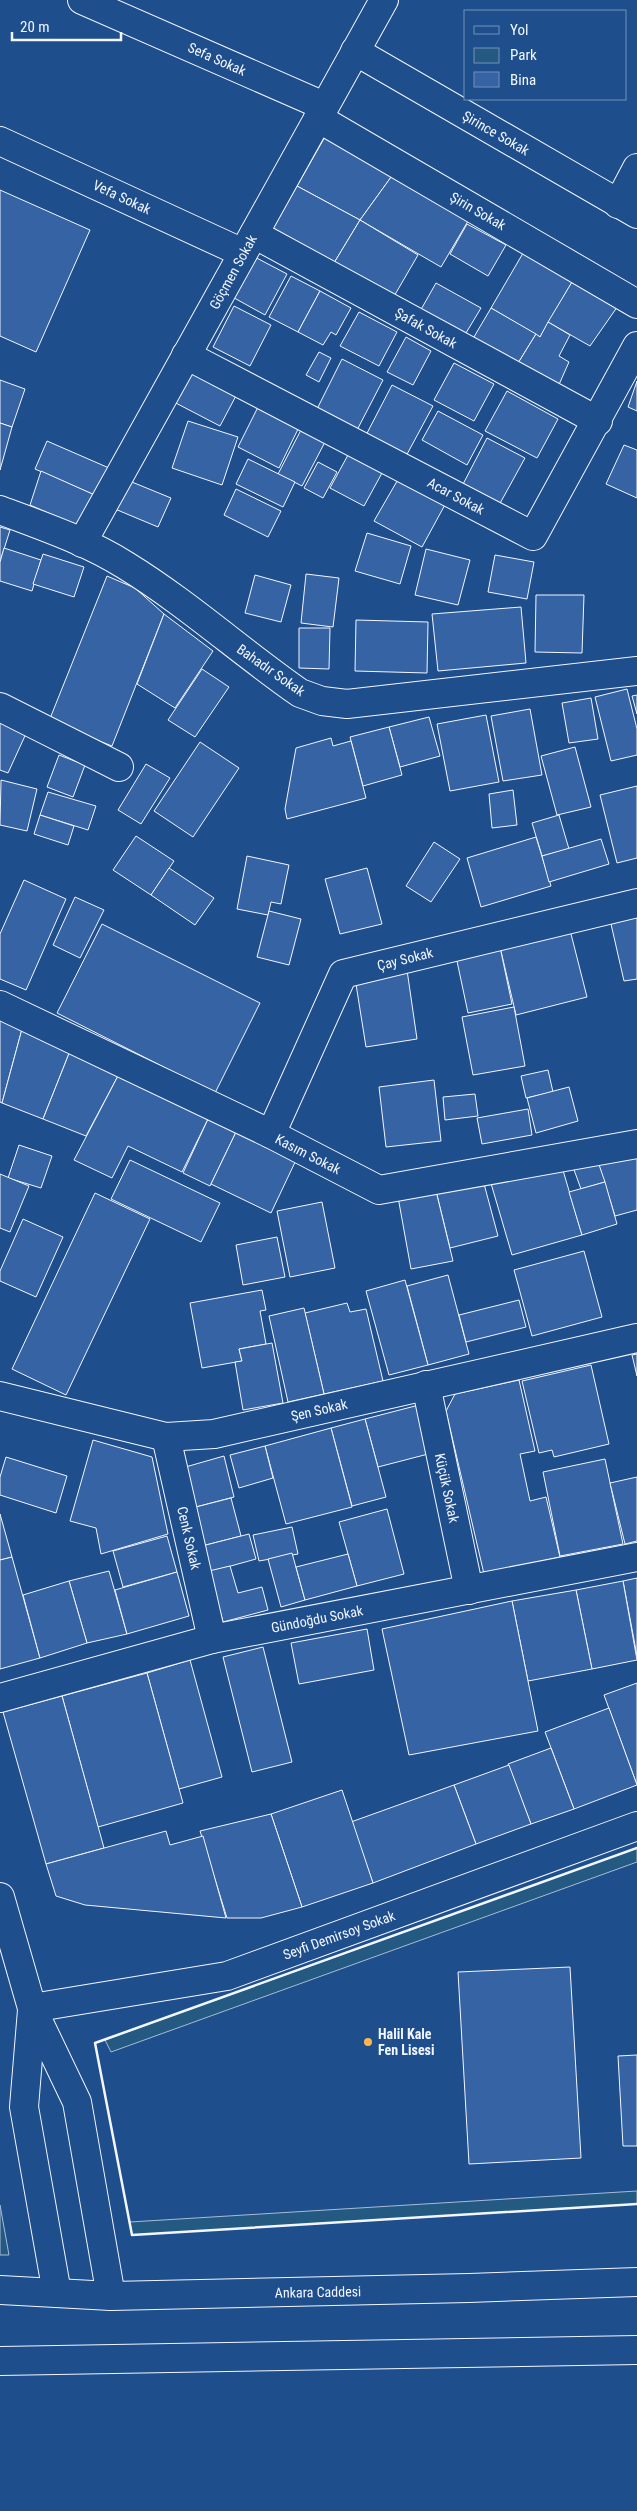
<svg xmlns="http://www.w3.org/2000/svg" width="637" height="2511" viewBox="0 0 637 2511" font-family="'Roboto Condensed',sans-serif">
  <style>
    .green { fill: #245a82; stroke: #a8bbd7 }
    .building { fill: #3563a3; stroke: #f2f6ff }
    .lines { fill: none; stroke-linecap: round; stroke-linejoin: round }
    .street-casing { stroke: #f2f6ff; stroke-width: 30 }
    .secondary-casing { stroke: #f2f6ff; stroke-width: 30 }
    .highway-casing { stroke: #f2f6ff; stroke-width: 30 }
    .street { stroke: #1f4e8c; stroke-width: 28 }
    .secondary { stroke: #1f4e8c; stroke-width: 28 }
    .highway { stroke: #1f4e8c; stroke-width: 28 }
    .wall { stroke: #f2f6ff; stroke-width: 2.5 }
    .poi-dot { fill: #ffb74d; stroke: #1f4e8c; stroke-width: 2 }
    .labels { text-anchor: middle; stroke-width: 4; stroke-linejoin: round; paint-order: stroke }
    .street-label { font-size: 14px; fill: #f2f6ff; stroke: #1f4e8c }
    .poi-label { font-size: 14px; font-weight: bold; fill: #f2f6ff; stroke: #1f4e8c; text-anchor: start }
  </style>
  <rect width="100%" height="100%" fill="#1f4e8c"/>
  <!-- green -->
  <g class="green">
    <polygon points="637,1848 637,1862 111,2052 105,2040"/>
    <polygon points="637,2191 637,2204 132,2235 130,2222"/>
    <polygon points="0,2205 9,2255 0,2255"/>
  </g>
  <!-- building -->
  <g class="building">
    <polygon points="326,135 394,173 360,220 297,186"/>
    <polygon points="394,173 471,216 441,267 360,220"/>
    <polygon points="297,186 360,220 334,263 273,228"/>
    <polygon points="0,190 90,230 36,352 0,336"/>
    <polygon points="360,220 418,255 393,298 334,263"/>
    <polygon points="467,224 506,245 488,276 450,254"/>
    <polygon points="526,248 575,277 540,337 491,308"/>
    <polygon points="249,254 287,274 265,315 227,294"/>
    <polygon points="291,276 320,291 298,332 269,317"/>
    <polygon points="575,277 620,303 590,346 548,322"/>
    <polygon points="436,283 481,308 463,338 419,313"/>
    <polygon points="320,291 351,308 336,335 331,332 323,345 298,332"/>
    <polygon points="234,306 271,325 250,366 213,347"/>
    <polygon points="491,308 536,334 515,368 471,342"/>
    <polygon points="359,312 397,332 379,366 340,346"/>
    <polygon points="548,322 570,335 559,356 569,362 557,389 515,368 536,334 540,337"/>
    <polygon points="406,337 431,351 413,385 387,372"/>
    <polygon points="319,352 331,358 319,382 306,375"/>
    <polygon points="342,359 383,380 356,432 316,411"/>
    <polygon points="454,363 494,384 474,421 434,400"/>
    <polygon points="188,366 238,392 220,426 170,400"/>
    <polygon points="0,380 25,389 12,427 0,423"/>
    <polygon points="637,381 637,411 628,407"/>
    <polygon points="392,385 433,406 405,458 365,437"/>
    <polygon points="507,391 558,419 537,458 485,431"/>
    <polygon points="260,403 301,423 279,468 238,447"/>
    <polygon points="438,411 483,435 467,465 422,440"/>
    <polygon points="188,421 238,437 222,485 172,468"/>
    <polygon points="0,423 12,427 0,470"/>
    <polygon points="301,430 325,442 302,486 278,474"/>
    <polygon points="487,438 525,458 498,507 461,488"/>
    <polygon points="47,441 109,468 97,496 35,469"/>
    <polygon points="624,445 637,450 637,498 606,484"/>
    <polygon points="348,455 382,473 364,506 330,488"/>
    <polygon points="248,459 295,482 283,507 236,484"/>
    <polygon points="318,462 337,472 323,498 304,488"/>
    <polygon points="41,471 97,496 83,528 30,505"/>
    <polygon points="400,476 447,501 422,547 374,521"/>
    <polygon points="127,480 171,498 158,527 115,509"/>
    <polygon points="236,489 281,511 268,537 224,515"/>
    <polygon points="0,527 10,530 0,562"/>
    <polygon points="367,533 411,546 400,584 355,571"/>
    <polygon points="4,548 41,560 32,591 0,581 0,562"/>
    <polygon points="426,549 470,560 458,605 415,595"/>
    <polygon points="43,554 84,567 74,597 33,584"/>
    <polygon points="495,555 534,562 527,599 488,592"/>
    <polygon points="306,574 339,578 333,627 301,623"/>
    <polygon points="255,575 291,585 281,622 245,613"/>
    <polygon points="107,576 135,588 164,614 112,746 49,721"/>
    <polygon points="536,595 584,595 582,653 535,652"/>
    <polygon points="521,607 526,663 438,671 432,614"/>
    <polygon points="164,614 213,651 175,708 137,684"/>
    <polygon points="356,620 428,622 427,673 355,671"/>
    <polygon points="299,628 330,628 329,669 299,668"/>
    <polygon points="202,669 229,687 195,737 168,720"/>
    <polygon points="627,689 637,729 637,755 611,761 595,697"/>
    <polygon points="637,695 637,714 632,696"/>
    <polygon points="591,698 598,739 569,743 562,703"/>
    <polygon points="530,709 542,775 503,781 491,716"/>
    <polygon points="0,714 29,727 8,773 0,770"/>
    <polygon points="486,715 499,782 450,791 437,724"/>
    <polygon points="429,717 440,756 400,767 389,727"/>
    <polygon points="389,727 402,775 363,786 350,737"/>
    <polygon points="331,738 333,746 351,741 366,798 287,819 285,809 296,748"/>
    <polygon points="200,742 239,768 193,837 154,811"/>
    <polygon points="575,747 591,807 557,815 541,756"/>
    <polygon points="59,755 85,765 73,797 47,787"/>
    <polygon points="146,764 170,778 141,824 118,810"/>
    <polygon points="1,780 37,789 27,831 0,825"/>
    <polygon points="637,786 637,858 617,863 600,795"/>
    <polygon points="513,790 517,825 492,828 489,794"/>
    <polygon points="48,792 96,806 88,830 40,815"/>
    <polygon points="40,815 74,826 68,845 34,834"/>
    <polygon points="559,815 569,849 542,856 532,823"/>
    <polygon points="136,836 174,861 151,895 113,870"/>
    <polygon points="536,837 551,886 481,907 467,858"/>
    <polygon points="601,839 609,864 549,882 542,856"/>
    <polygon points="434,842 460,859 431,902 406,886"/>
    <polygon points="247,856 289,865 281,904 271,902 268,915 237,909"/>
    <polygon points="169,868 214,898 195,925 151,895"/>
    <polygon points="367,868 382,924 340,934 325,879"/>
    <polygon points="24,880 66,899 26,990 0,979 0,934"/>
    <polygon points="75,897 104,910 80,958 53,945"/>
    <polygon points="269,911 301,919 289,965 257,957"/>
    <polygon points="637,917 637,979 624,981 611,924"/>
    <polygon points="102,924 260,1003 215,1093 57,1013"/>
    <polygon points="570,930 587,997 516,1015 500,947"/>
    <polygon points="454,947 500,947 512,1004 468,1013"/>
    <polygon points="407,970 417,1039 366,1047 355,978"/>
    <polygon points="514,1007 525,1066 473,1075 462,1017"/>
    <polygon points="0,1019 22,1029 2,1103 0,1102"/>
    <polygon points="22,1029 70,1051 43,1119 2,1103"/>
    <polygon points="70,1051 119,1074 86,1136 43,1119"/>
    <polygon points="548,1070 553,1092 526,1098 521,1076"/>
    <polygon points="119,1074 209,1117 182,1172 128,1146 112,1178 74,1160"/>
    <polygon points="434,1080 441,1141 386,1147 379,1087"/>
    <polygon points="569,1087 578,1121 536,1133 527,1098"/>
    <polygon points="475,1094 478,1116 445,1120 443,1097"/>
    <polygon points="528,1109 532,1135 482,1144 477,1118"/>
    <polygon points="209,1117 237,1130 210,1186 183,1173"/>
    <polygon points="237,1130 297,1158 271,1213 211,1184"/>
    <polygon points="19,1145 52,1156 41,1188 8,1178"/>
    <polygon points="637,1147 637,1210 615,1216 597,1159"/>
    <polygon points="597,1159 605,1182 581,1189 573,1167"/>
    <polygon points="130,1160 220,1203 201,1242 111,1199"/>
    <polygon points="560,1160 582,1235 512,1255 490,1180"/>
    <polygon points="0,1174 29,1186 10,1232 0,1228"/>
    <polygon points="483,1180 498,1236 450,1248 436,1191"/>
    <polygon points="605,1182 617,1224 582,1235 569,1192"/>
    <polygon points="436,1191 453,1261 411,1269 398,1197"/>
    <polygon points="95,1193 150,1219 66,1395 12,1369"/>
    <polygon points="322,1202 335,1268 290,1277 277,1211"/>
    <polygon points="23,1219 63,1237 36,1297 0,1281 0,1271"/>
    <polygon points="277,1237 285,1277 243,1285 236,1245"/>
    <polygon points="584,1251 602,1317 532,1336 514,1270"/>
    <polygon points="448,1275 469,1354 428,1365 407,1286"/>
    <polygon points="405,1280 428,1365 389,1375 366,1291"/>
    <polygon points="262,1290 266,1310 260,1311 266,1344 239,1349 242,1361 202,1368 190,1303"/>
    <polygon points="519,1300 526,1327 466,1342 459,1315"/>
    <polygon points="347,1303 350,1312 366,1309 383,1381 324,1394 305,1313"/>
    <polygon points="304,1308 324,1394 288,1402 269,1316"/>
    <polygon points="272,1343 283,1403 243,1410 235,1362 242,1361 239,1349"/>
    <polygon points="637,1354 637,1376 632,1355"/>
    <polygon points="591,1365 609,1444 554,1457 552,1450 539,1453 522,1381"/>
    <polygon points="519,1380 535,1451 520,1454 530,1501 546,1497 560,1557 484,1574 446,1411 455,1394"/>
    <polygon points="419,1405 432,1453 378,1467 365,1419"/>
    <polygon points="365,1419 386,1497 352,1506 331,1428"/>
    <polygon points="331,1428 352,1507 286,1524 265,1446"/>
    <polygon points="93,1440 152,1457 168,1534 101,1554 96,1528 70,1521"/>
    <polygon points="265,1446 273,1478 239,1488 230,1455"/>
    <polygon points="224,1456 234,1497 192,1508 182,1468"/>
    <polygon points="6,1457 67,1476 56,1513 0,1495 0,1477"/>
    <polygon points="605,1459 623,1544 560,1556 543,1472"/>
    <polygon points="637,1477 637,1541 625,1544 610,1483"/>
    <polygon points="231,1498 241,1536 202,1546 192,1508"/>
    <polygon points="387,1509 404,1574 357,1586 339,1522"/>
    <polygon points="0,1514 12,1557 0,1560"/>
    <polygon points="292,1527 298,1554 259,1561 253,1535"/>
    <polygon points="249,1534 256,1559 209,1572 202,1546"/>
    <polygon points="167,1536 177,1572 123,1587 113,1551"/>
    <polygon points="292,1553 305,1600 281,1607 268,1559"/>
    <polygon points="348,1554 357,1586 305,1600 296,1567"/>
    <polygon points="12,1557 40,1658 0,1669 0,1560"/>
    <polygon points="230,1566 238,1593 262,1587 268,1610 223,1622 209,1571"/>
    <polygon points="109,1571 127,1634 87,1643 69,1581"/>
    <polygon points="177,1572 189,1616 127,1634 115,1590"/>
    <polygon points="637,1578 637,1656 623,1581"/>
    <polygon points="69,1581 87,1643 40,1658 23,1595"/>
    <polygon points="623,1581 637,1660 592,1669 576,1590"/>
    <polygon points="576,1590 592,1669 528,1681 512,1601"/>
    <polygon points="512,1601 538,1731 409,1755 382,1629"/>
    <polygon points="367,1629 374,1670 299,1684 291,1643"/>
    <polygon points="263,1647 292,1762 252,1772 223,1657"/>
    <polygon points="190,1660 222,1777 179,1789 147,1673"/>
    <polygon points="147,1673 183,1803 98,1827 62,1696"/>
    <polygon points="637,1683 637,1785 604,1695"/>
    <polygon points="62,1696 104,1848 46,1864 3,1712"/>
    <polygon points="609,1708 637,1785 574,1809 545,1732"/>
    <polygon points="551,1748 574,1809 531,1824 508,1764"/>
    <polygon points="509,1765 531,1824 476,1844 454,1785"/>
    <polygon points="454,1785 476,1844 373,1883 351,1822"/>
    <polygon points="342,1790 373,1883 302,1907 271,1814"/>
    <polygon points="271,1814 302,1907 261,1918 227,1918 200,1831"/>
    <polygon points="166,1831 170,1845 203,1836 226,1918 85,1905 56,1896 46,1864"/>
    <polygon points="570,1967 581,2158 469,2164 458,1972"/>
    <polygon points="637,2055 637,2146 623,2146 618,2056"/>
  </g>
  <g class="lines">
    <!-- street casing -->
    <g class="street-casing">
      <g id="street">
        <polyline points="82,0 324,106"/>
        <polyline points="355,51 637,214"/>
        <polyline points="318,118 637,304"/>
        <polyline points="0,141 243,253"/>
        <polyline points="618,204 637,168"/>
        <polyline points="254,234 598,421"/>
        <polyline points="186,355 533,536 637,346"/>
        <path d="M0,510C42,526 87,541 125,565C187,603 241,652 300,693L322,701L347,704L637,671"/>
        <polyline points="82,543 384,0"/>
        <polyline points="0,707 119,767"/>
        <polyline points="0,1005 271,1134 379,1190 637,1144"/>
        <polyline points="271,1134 343,974 637,903"/>
        <polyline points="426,1385 469,1590"/>
        <polyline points="0,1396 166,1437 214,1434 637,1338"/>
        <polyline points="166,1437 212,1639"/>
        <polyline points="0,1698 212,1639 637,1557"/>
      </g>
    </g>
    <!-- secondary casing -->
    <g class="secondary-casing">
      <g id="secondary">
        <polyline points="0,1897 32,2008 77,2102 111,2296"/>
        <polyline points="32,2008 227,1976 637,1826"/>
        <polyline points="32,2010 24,2107 57,2293"/>
      </g>
    </g>
    <!-- highway casing -->
    <g class="highway-casing">
      <g id="highway">
        <polyline points="0,2290 111,2296 469,2288 637,2282"/>
        <polyline points="0,2361 637,2350"/>
      </g>
    </g>
    <!-- street -->
    <use href="#street" class="street"/>
    <!-- secondary -->
    <use href="#secondary" class="secondary"/>
    <!-- highway -->
    <use href="#highway" class="highway"/>
    <!-- wall -->
    <polyline class="wall" points="637,1848 95,2043 132,2235 637,2204"/>
  </g>
  <!-- markers -->
  <circle class="poi-dot" cx="368" cy="2042" r="5"/>
  <g class="labels">
    <!-- street labels -->
    <g class="street-label">
      <text transform="translate(217 59) rotate(24)" y="5">Sefa Sokak</text>
      <text transform="translate(496 133) rotate(30)" y="5">Şirince Sokak</text>
      <text transform="translate(122 197) rotate(25)" y="5">Vefa Sokak</text>
      <text transform="translate(478 211) rotate(30)" y="5">Şirin Sokak</text>
      <text transform="translate(233 272) rotate(-61)" y="5">Göçmen Sokak</text>
      <text transform="translate(426 328) rotate(29)" y="5">Şafak Sokak</text>
      <text transform="translate(456 496) rotate(28)" y="5">Acar Sokak</text>
      <text transform="translate(271 670) rotate(35)" y="5">Bahadır Sokak</text>
      <text transform="translate(405 959) rotate(-14)" y="5">Çay Sokak</text>
      <text transform="translate(308 1154) rotate(27)" y="5">Kasım Sokak</text>
      <text transform="translate(319 1410) rotate(-13)" y="5">Şen Sokak</text>
      <text transform="translate(447 1488) rotate(78)" y="5">Küçük Sokak</text>
      <text transform="translate(189 1538) rotate(77)" y="5">Cenk Sokak</text>
      <text transform="translate(317 1619) rotate(-11)" y="5">Gündoğdu Sokak</text>
      <text transform="translate(339 1935) rotate(-20)" y="5">Seyfi Demirsoy Sokak</text>
      <text transform="translate(318 2292) rotate(-1)" y="5">Ankara Caddesi</text>
    </g>
    <!-- poi labels -->
    <g class="poi-label">
      <text x="378" y="2039">Halil Kale<tspan x="378" dy="16">Fen Lisesi</tspan></text>
    </g>
  </g>
  <!-- legend -->
  <rect x="464" y="10" width="162" height="90" fill="#1f4e8c" stroke="#7391ba"/>
  <rect x="474" y="26" width="25" height="8" fill="#1f4e8c" stroke="#7391ba"/>
  <text x="510" y="35" font-size="15" fill="#f2f6ff">Yol</text>
  <rect x="474" y="48" width="25" height="15" fill="#245a82" stroke="#7391ba"/>
  <text x="510" y="60" font-size="15" fill="#f2f6ff">Park</text>
  <rect x="474" y="72" width="25" height="15" fill="#3563a3" stroke="#7391ba"/>
  <text x="510" y="85" font-size="15" fill="#f2f6ff">Bina</text>
  <!-- scale -->
  <path d="M12 32v8h109v-8" fill="none" stroke="#f2f6ff" stroke-width="2.5"/>
  <text x="20" y="32" font-size="15" fill="#f2f6ff" stroke="#1f4e8c" stroke-width="4" paint-order="stroke">20 m</text>
</svg>
